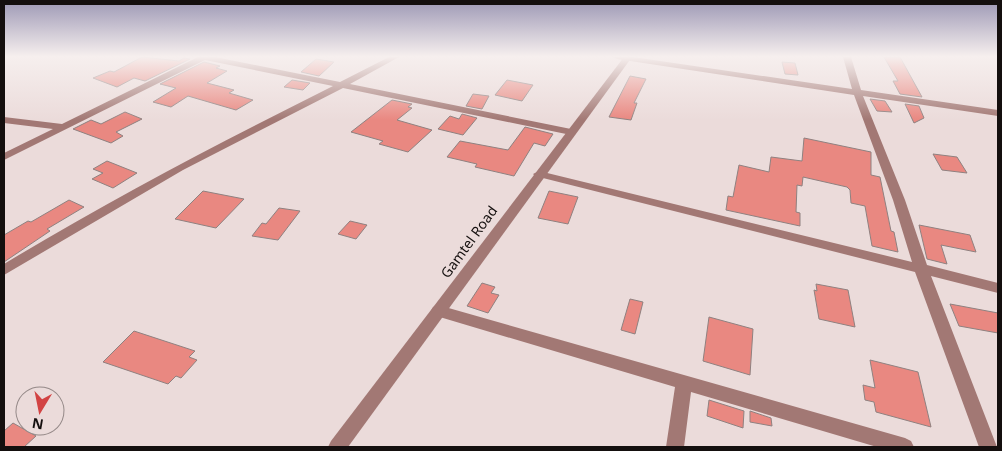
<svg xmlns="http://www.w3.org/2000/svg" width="1002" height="451" viewBox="0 0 1002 451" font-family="'Noto Sans',sans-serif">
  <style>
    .building { fill: #e98881; stroke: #8f8180 }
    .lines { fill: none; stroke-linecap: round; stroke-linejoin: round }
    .minor { fill: #a27874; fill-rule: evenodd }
    .tertiary { fill: #a27874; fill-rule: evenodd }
    .labels { text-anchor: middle; stroke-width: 5; stroke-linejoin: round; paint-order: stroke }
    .street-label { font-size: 14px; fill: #140f0e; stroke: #ebdbda }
  </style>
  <rect width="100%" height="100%" fill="#ebdbda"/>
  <!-- building -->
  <g class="building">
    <polygon points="142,57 179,61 184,58 190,59 145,81 134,78 117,87 93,78 110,71 114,72"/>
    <polygon points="884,57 900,57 922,97 900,94 893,81 898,81"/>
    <polygon points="316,59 334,62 319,76 301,72"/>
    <polygon points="204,62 220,66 216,68 227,71 207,83 234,90 229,93 253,100 236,110 188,96 171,107 153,102 176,88 160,84"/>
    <polygon points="782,62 795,63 798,75 785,74"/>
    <polygon points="630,76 646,79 634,103 637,103 631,120 609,117"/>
    <polygon points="292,80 310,83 303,90 284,87"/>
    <polygon points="507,80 533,85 522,101 495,95"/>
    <polygon points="473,94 489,96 482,109 466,106"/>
    <polygon points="870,99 885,101 892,112 877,111"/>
    <polygon points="392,100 412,104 408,107 412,108 397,120 432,130 408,152 379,144 383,141 351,132"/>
    <polygon points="905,104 919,106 924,118 914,123"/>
    <polygon points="125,112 142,119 116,132 123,136 111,143 73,129 91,120 101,124"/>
    <polygon points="462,114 477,118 463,135 438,129 450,116 459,119"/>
    <polygon points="525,127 553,134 545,146 534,143 514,176 475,167 477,164 447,157 460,141 508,150"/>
    <polygon points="804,138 871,152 871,175 880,177 891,231 894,232 898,252 872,246 865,206 851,203 850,190 847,187 803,177 802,186 797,185 796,212 800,213 800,226 726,210 728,196 733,197 739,165 769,172 771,157 802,161"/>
    <polygon points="933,154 957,157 967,173 942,170"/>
    <polygon points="107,161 137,173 113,188 92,179 103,173 93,169"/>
    <polygon points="203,191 244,199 216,228 175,219"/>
    <polygon points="549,191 578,197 568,224 538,218"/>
    <polygon points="69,200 84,207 47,229 50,231 4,262 4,235 28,221 31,222"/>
    <polygon points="279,208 300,211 278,240 252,236 262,223 266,224"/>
    <polygon points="350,221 367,225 356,239 338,234"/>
    <polygon points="919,225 970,235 976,252 941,245 947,264 927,259"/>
    <polygon points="482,283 495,287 491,293 499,295 488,313 467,306"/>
    <polygon points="816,284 848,290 855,327 819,319 814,290 817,291"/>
    <polygon points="630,299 643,302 635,334 621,330"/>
    <polygon points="950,304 998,313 998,333 959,326"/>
    <polygon points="709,317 753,329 750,375 703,361"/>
    <polygon points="134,331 195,351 189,357 197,360 181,378 176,376 168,384 103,362"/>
    <polygon points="870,360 918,372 931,427 876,412 874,402 865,400 863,385 875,388"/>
    <polygon points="709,400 744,411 743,428 707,416"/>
    <polygon points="750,411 771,418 772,426 750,422"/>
    <polygon points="13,423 36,436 24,447 4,447 4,431"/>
  </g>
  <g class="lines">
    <!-- minor -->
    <g class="minor">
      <path d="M198,57H215L340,82L389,57H399L350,84L571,129L576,132L571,135L343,88L183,170L4,275V264C111,199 221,142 333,86L205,60L4,160V153L53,129L4,123V117L62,124Z"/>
      <polygon points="613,57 633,57 852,89 843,57 851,57 861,90 998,110 998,116 863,96 905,200 927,265 998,283 998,293 931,276 997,447 979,447 915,272 535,176 533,174 539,171 912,262 893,200 854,95 617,59"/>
      <polygon points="438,305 905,438 911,441 914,447 877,447 691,392 684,447 666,447 675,387 433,315 431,311 433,307"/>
    </g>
    <!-- tertiary -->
    <polygon class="tertiary" points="624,57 632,57 348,447 328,447 331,441"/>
  </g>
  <!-- sky -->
  <linearGradient id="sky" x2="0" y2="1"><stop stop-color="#9d98b5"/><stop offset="0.47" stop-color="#f6efee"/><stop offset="1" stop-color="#f6efee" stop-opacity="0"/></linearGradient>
  <rect width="1002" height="120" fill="url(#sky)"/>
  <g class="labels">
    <!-- street labels -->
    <g class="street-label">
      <text transform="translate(469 242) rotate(-54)" y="5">Gamtel Road</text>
    </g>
  </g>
  <!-- border -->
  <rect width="1002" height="451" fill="none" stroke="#140f0e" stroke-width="10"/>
  <!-- north arrow -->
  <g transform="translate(40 411) rotate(190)"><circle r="24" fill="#ebdbda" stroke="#958988"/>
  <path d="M0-4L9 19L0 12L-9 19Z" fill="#d24343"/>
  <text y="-8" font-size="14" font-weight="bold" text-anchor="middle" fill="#140f0e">N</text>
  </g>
</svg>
